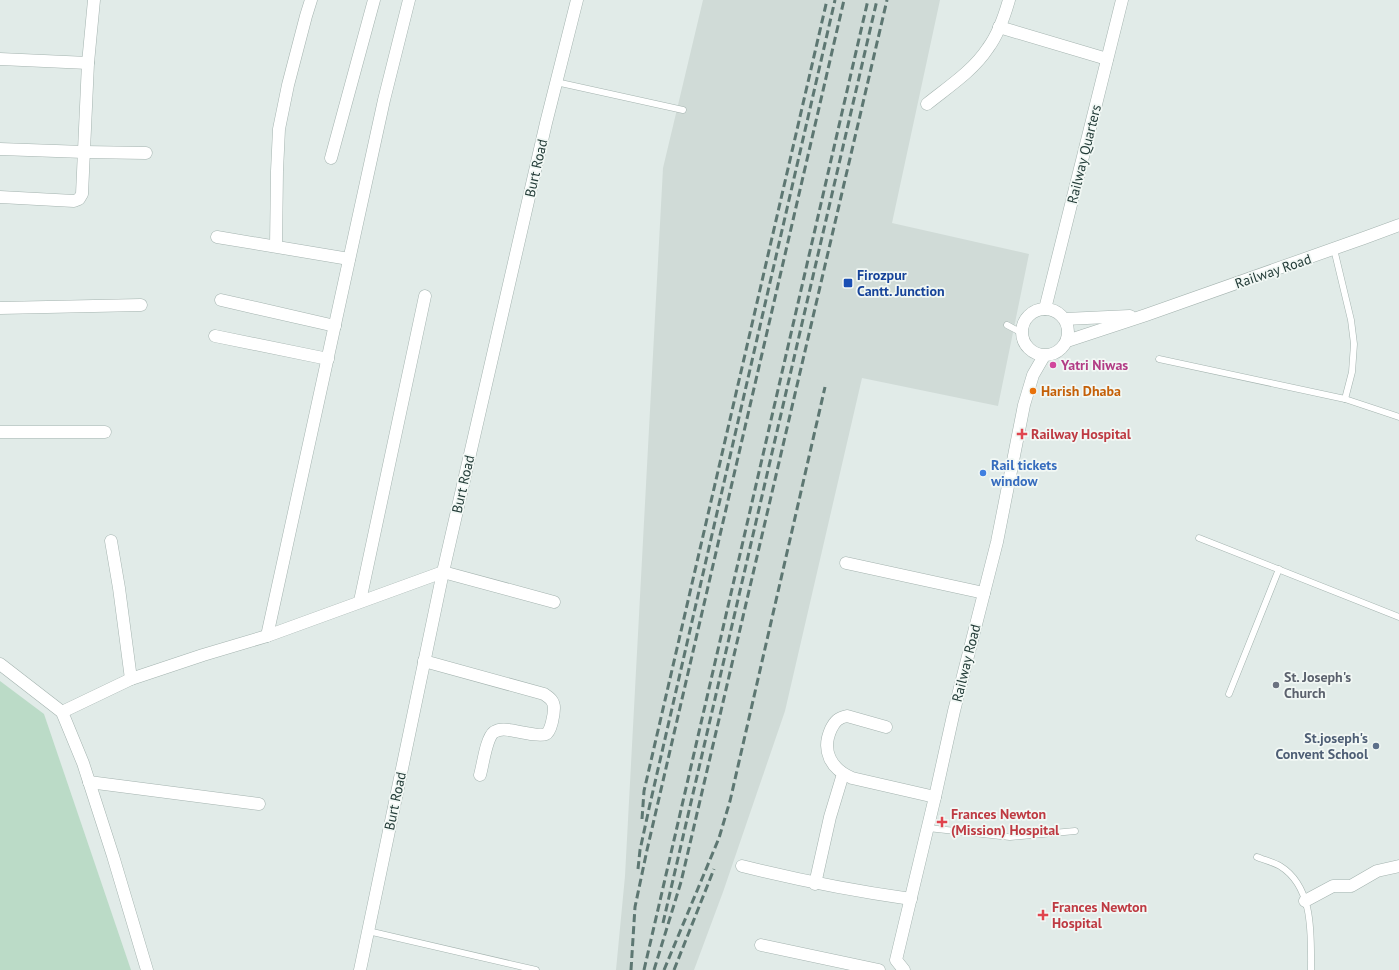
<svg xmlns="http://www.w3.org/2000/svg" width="1399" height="970" viewBox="0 0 1399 970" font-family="'PT Sans',sans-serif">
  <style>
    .built { fill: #d0dbd7 }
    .green { fill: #bbdbc7 }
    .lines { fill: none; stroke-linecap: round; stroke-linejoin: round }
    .service-casing { stroke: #a4b3af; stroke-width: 7 }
    .minor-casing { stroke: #a4b3af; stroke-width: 13 }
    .tertiary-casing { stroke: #a4b3af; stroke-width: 13 }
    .service { stroke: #fff; stroke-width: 6 }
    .minor { stroke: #fff; stroke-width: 12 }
    .tertiary { stroke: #fff; stroke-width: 12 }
    .rail { stroke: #5d7772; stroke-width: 3; stroke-dasharray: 8 4; stroke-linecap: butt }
    .transit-dot { fill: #1a4fb4; stroke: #f2f8f5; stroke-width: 1.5 }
    .hotel-dot { fill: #d1479c; stroke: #f2f8f5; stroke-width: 1.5 }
    .food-dot { fill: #e8710a; stroke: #f2f8f5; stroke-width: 1.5 }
    .health-dot { fill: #e0444e; stroke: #f2f8f5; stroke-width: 1.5 }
    .shop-dot { fill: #3f7fe0; stroke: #f2f8f5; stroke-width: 1.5 }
    .worship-dot { fill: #6b7280; stroke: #f2f8f5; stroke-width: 1.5 }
    .service-dot { fill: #5c6f8a; stroke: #f2f8f5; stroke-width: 1.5 }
    .labels { text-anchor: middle; stroke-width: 3.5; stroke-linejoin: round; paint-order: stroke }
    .street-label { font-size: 14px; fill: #223b37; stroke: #f2f8f5 }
    .transit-label { font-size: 14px; font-weight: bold; fill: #164399; stroke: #f2f8f5; text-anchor: start }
    .hotel-label { font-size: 14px; font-weight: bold; fill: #b23c85; stroke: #f2f8f5; text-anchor: start }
    .food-label { font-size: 14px; font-weight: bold; fill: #c56008; stroke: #f2f8f5; text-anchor: start }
    .health-label { font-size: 14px; font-weight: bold; fill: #be3a42; stroke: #f2f8f5; text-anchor: start }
    .shop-label { font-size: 14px; font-weight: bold; fill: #366cbe; stroke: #f2f8f5; text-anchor: start }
    .worship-label { font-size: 14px; font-weight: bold; fill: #5b616d; stroke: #f2f8f5; text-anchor: start }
    .service-label { font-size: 14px; font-weight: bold; fill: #4e5e75; stroke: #f2f8f5; text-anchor: end }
  </style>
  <rect width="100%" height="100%" fill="#e1ebe8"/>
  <!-- built -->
  <polygon class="built" points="703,0 940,0 892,223 1029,254 998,406 862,378 785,711 723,892 694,970 616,970 625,876 663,168"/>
  <!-- green -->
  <polygon class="green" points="0,681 44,714 131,970 0,970"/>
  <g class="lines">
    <!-- service casing -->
    <g class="service-casing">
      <g id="service">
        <polyline points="556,82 683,110"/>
        <polyline points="1334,249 1351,320 1354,344 1352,372 1345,399"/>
        <polyline points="1007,325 1022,333"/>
        <polyline points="1159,359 1345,399 1399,417"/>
        <polyline points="1199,538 1399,617"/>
        <polyline points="1229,694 1279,569"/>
        <polyline points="928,828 1010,837 1075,831"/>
        <path d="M1257,857C1264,860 1273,862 1280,866C1314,887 1311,935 1311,970"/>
        <polyline points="368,931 536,970"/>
      </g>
    </g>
    <!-- minor casing -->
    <g class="minor-casing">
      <g id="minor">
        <polyline points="999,27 1107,59"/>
        <polyline points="0,59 88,63"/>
        <path d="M927,104C948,87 973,71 988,48C997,36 1005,14 1009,0"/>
        <polyline points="0,149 84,152 146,153"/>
        <polyline points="331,158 374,0"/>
        <polyline points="0,197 74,201 79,199 82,194 88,63 94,0"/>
        <polyline points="217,237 349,259"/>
        <polyline points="276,246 277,171 279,129 288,85 306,16 311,0"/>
        <polyline points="221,300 335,326"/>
        <polyline points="0,308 141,305"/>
        <polyline points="1045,309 1122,0"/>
        <polyline points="215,336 328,359"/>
        <polyline points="0,432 105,432"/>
        <polyline points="111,541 119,588 131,679"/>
        <polyline points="846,563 984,593"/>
        <polyline points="360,601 425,296"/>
        <polyline points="267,636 384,100 409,0"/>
        <path d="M424,661L544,694C550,698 554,701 554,708C554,714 551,732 546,734C539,737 517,731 509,730C504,729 499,729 494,732C486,738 483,765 480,775"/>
        <polyline points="0,664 62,712"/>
        <path d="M886,727L847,716C838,718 835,721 831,729C821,751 831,769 852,778L935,797"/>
        <polyline points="89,782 259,804"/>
        <path d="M742,866C798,880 854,891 911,899"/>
        <polyline points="815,884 830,817 843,774"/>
        <polyline points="1305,901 1333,886 1351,886 1377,871 1399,866"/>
        <polyline points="761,945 879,970"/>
        <polyline points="147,970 113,856 83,763 62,712 131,679 203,655 267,636 443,572 554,602"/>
      </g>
    </g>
    <!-- tertiary casing -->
    <g class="tertiary-casing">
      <g id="tertiary">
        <circle cx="1045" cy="332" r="23"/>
        <polyline points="1065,319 1130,316"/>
        <polyline points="1067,341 1146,315 1364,238 1399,225"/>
        <polyline points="360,970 443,572 546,123 577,0"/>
        <polyline points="904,970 896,960 935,797 954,711 997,542 1024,405 1033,375 1044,356"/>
      </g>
    </g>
    <!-- service -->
    <use href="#service" class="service"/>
    <!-- minor -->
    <use href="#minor" class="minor"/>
    <!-- tertiary -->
    <use href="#tertiary" class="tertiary"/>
    <!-- rail -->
    <g class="rail">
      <polyline points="642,819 644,791 827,0"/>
      <polyline points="638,869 640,850 650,804 835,0"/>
      <polyline points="663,923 877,0"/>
      <polyline points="631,970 635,907 647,850 844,0"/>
      <polyline points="644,970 868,0"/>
      <polyline points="654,970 681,882 887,0"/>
      <polyline points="664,970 719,838 730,801 825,387"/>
      <polyline points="674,970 714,869"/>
    </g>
  </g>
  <!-- markers -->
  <rect class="transit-dot" x="843" y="278" width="10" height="10" rx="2"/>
  <circle class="hotel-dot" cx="1053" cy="365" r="4"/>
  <circle class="food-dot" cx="1033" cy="391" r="4"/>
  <g class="health-dot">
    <path d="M1020 428h4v4h4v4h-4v4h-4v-4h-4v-4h4z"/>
    <path d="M940 816h4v4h4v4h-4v4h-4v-4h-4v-4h4z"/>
    <path d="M1041 909h4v4h4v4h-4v4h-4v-4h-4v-4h4z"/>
  </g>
  <circle class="shop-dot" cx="983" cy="473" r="4"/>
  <circle class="worship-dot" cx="1276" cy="685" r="4"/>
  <circle class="service-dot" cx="1376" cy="746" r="4"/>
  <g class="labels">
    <!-- street labels -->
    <g class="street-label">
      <text transform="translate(1084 154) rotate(-76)" y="5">Railway Quarters</text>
      <text transform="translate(536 168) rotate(-77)" y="5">Burt Road</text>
      <text transform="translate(1273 271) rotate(-19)" y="5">Railway Road</text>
      <text transform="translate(463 484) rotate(-77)" y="5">Burt Road</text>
      <text transform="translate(966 663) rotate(-76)" y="5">Railway Road</text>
      <text transform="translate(395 801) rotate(-78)" y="5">Burt Road</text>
    </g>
    <!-- transit labels -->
    <g class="transit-label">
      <text x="857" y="280">Firozpur<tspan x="857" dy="16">Cantt. Junction</tspan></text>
    </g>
    <!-- hotel labels -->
    <g class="hotel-label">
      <text x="1061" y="370">Yatri Niwas</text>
    </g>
    <!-- food labels -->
    <g class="food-label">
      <text x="1041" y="396">Harish Dhaba</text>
    </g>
    <!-- health labels -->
    <g class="health-label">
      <text x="1031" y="439">Railway Hospital</text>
      <text x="951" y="819">Frances Newton<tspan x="951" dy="16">(Mission) Hospital</tspan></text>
      <text x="1052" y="912">Frances Newton<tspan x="1052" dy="16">Hospital</tspan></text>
    </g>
    <!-- shop labels -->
    <g class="shop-label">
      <text x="991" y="470">Rail tickets<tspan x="991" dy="16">window</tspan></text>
    </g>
    <!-- worship labels -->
    <g class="worship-label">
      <text x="1284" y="682">St. Joseph's<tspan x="1284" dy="16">Church</tspan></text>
    </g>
    <!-- service labels -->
    <g class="service-label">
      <text x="1368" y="743">St.joseph's<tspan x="1368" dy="16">Convent School</tspan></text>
    </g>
  </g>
</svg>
